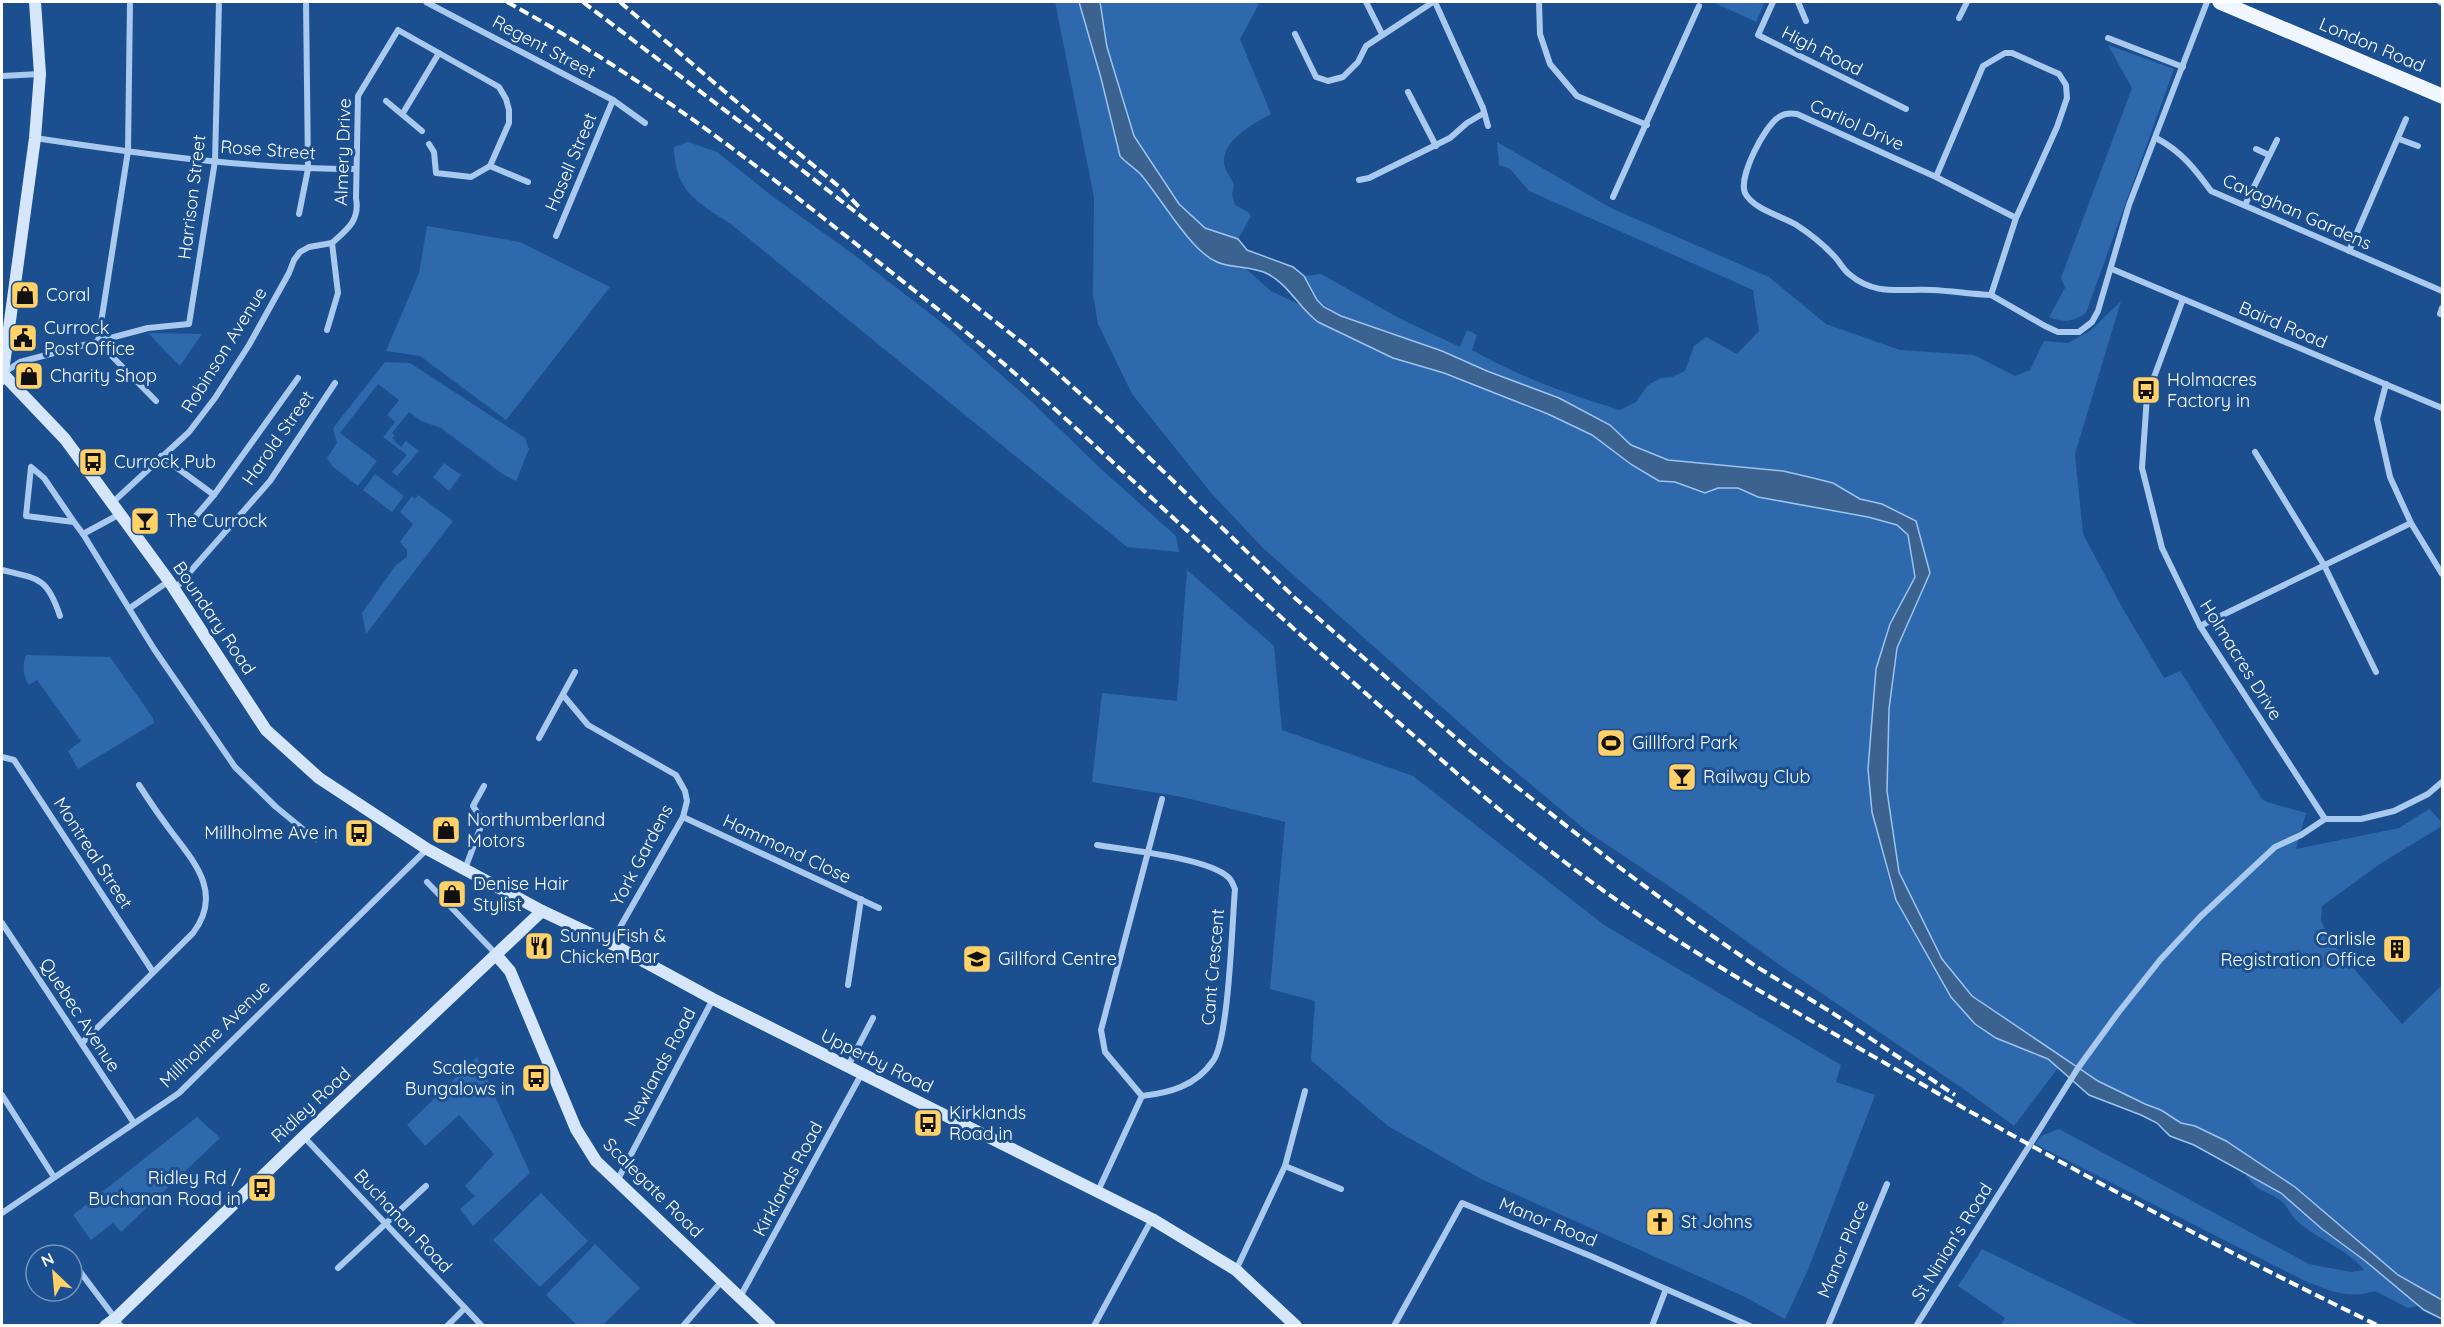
<svg xmlns="http://www.w3.org/2000/svg" width="2444" height="1327" viewBox="0 0 2444 1327" font-family="Quicksand,sans-serif">
  <style>
    .green { fill: #2e69ad }
    .water { fill: #3c6290; stroke: #9cc4f0; stroke-width: 1.5 }
    .lines { fill: none; stroke-linecap: round; stroke-linejoin: round }
    .street { stroke: #a9c9ee; stroke-width: 6 }
    .secondary { stroke: #d6e6fa; stroke-width: 12 }
    .primary { stroke: #f0f6ff; stroke-width: 15 }
    .rail { stroke: #fff; stroke-width: 4; stroke-dasharray: 10 4.5; stroke-linecap: butt }
    .labels { text-anchor: middle; stroke-width: 6; stroke-linejoin: round; paint-order: stroke }
    .street-label { font-size: 18px; fill: #fff; stroke: #1b4f8f }
    .poi-label { font-size: 18px; fill: #fff; stroke: #1b4f8f; text-anchor: start }
  </style>
  <rect width="100%" height="100%" fill="#1b4f8f"/>
  <!-- green -->
  <g class="green">
    <polygon points="1055,2 1084,2 1120,156 1271,291 1444,373 1548,414 1592,435 1632,465 1659,481 1675,482 1705,493 1718,488 1738,488 1758,497 1868,517 1897,525 1908,536 1915,577 1890,624 1876,669 1868,769 1881,847 1889,880 1896,900 1951,997 1975,1024 1996,1038 2048,1059 2058,1068 2014,1126 1965,1090 1784,968 1685,897 1588,832 1499,758 1263,548 1212,494 1132,394 1098,324 1093,295 1094,197"/>
    <path d="M1100,2H1260L1240,39L1271,114C1254,123 1217,143 1225,168C1227,174 1232,179 1234,185L1232,194L1235,205L1248,212L1251,216L1238,239L1205,228L1179,204L1134,136L1107,47Z"/>
    <polygon points="1713,2 1765,2 1756,22"/>
    <path d="M2108,45L2174,69L2086,313C2073,322 2064,323 2049,317L2065,288L2061,278L2132,88Z"/>
    <path d="M688,142L717,152L772,196L853,254L946,326L1032,402L1101,469L1176,536L1179,552L1127,547L732,225C698,202 675,193 674,147Z"/>
    <path d="M1497,142L1613,209L1769,277L1826,324L1900,350L1974,355L2015,376L2030,370L2044,341L2068,343L2090,331L2121,301L2075,454L2083,534L2123,609L2164,678L2180,671L2262,799L2267,802L2306,813L2296,849L2399,828L2429,809L2442,822V826L2383,862L2322,906L2321,920L2329,940L2402,1024L2442,985V1300L2398,1275L2295,1187L2226,1141L2195,1126L2181,1123L2161,1110L2145,1104L2098,1081L1972,996L1942,959L1899,872L1887,791L1889,709L1897,648L1930,573L1916,521L1882,504L1860,499L1833,483L1809,477L1783,471L1668,460L1631,445L1610,425L1559,398L1487,371L1442,351L1341,316L1317,300L1304,276L1321,274L1401,319L1460,347L1467,330L1477,335L1472,350C1518,376 1569,395 1620,410L1636,402L1648,385L1661,378L1672,377L1685,371L1694,346L1706,337L1737,354L1759,331L1753,290L1529,191L1510,169L1499,165Z"/>
    <polygon points="427,226 520,242 610,287 506,420 420,356 386,351 419,273"/>
    <polygon points="148,333 202,334 180,366"/>
    <polygon points="385,362 410,363 525,438 529,449 516,481 504,475 441,428 421,421 409,412 392,433 395,436 392,438 401,447 406,441 419,451 397,476 392,472 407,455 383,437 395,422 387,415 399,400 378,384 340,433 377,461 358,486 333,467 327,458 337,443 333,428"/>
    <polygon points="444,463 461,475 449,491 433,477"/>
    <polygon points="375,474 404,496 392,512 363,490"/>
    <polygon points="418,495 453,521 366,634 362,613 396,565 407,557 407,550 400,542 413,524 400,512 412,496 415,499"/>
    <polygon points="1187,570 1274,646 1282,730 1413,776 1604,925 1841,1065 1836,1082 1875,1095 1808,1270 1785,1319 1745,1297 1479,1178 1388,1126 1311,1060 1315,1001 1270,989 1285,822 1182,797 1092,782 1102,693 1177,701"/>
    <path d="M26,655L110,657L153,718L154,723L78,769L68,751L81,741L37,680L29,685C23,675 22,666 26,655Z"/>
    <polygon points="477,1057 530,1173 473,1226 460,1209 475,1196 465,1186 494,1154 459,1115 425,1146 407,1125"/>
    <polygon points="197,1117 220,1138 121,1232 113,1223 91,1240 73,1215"/>
    <path d="M2059,1129L2309,1264L2351,1272L2364,1270C2346,1248 2316,1239 2296,1220C2290,1214 2287,1205 2281,1201C2265,1188 2258,1195 2245,1173L2281,1193L2322,1229L2364,1260L2418,1306L2408,1308L2375,1291C2348,1300 2328,1290 2303,1280L2035,1144L2041,1136Z"/>
    <polygon points="541,1193 588,1241 540,1287 493,1240"/>
    <polygon points="595,1244 640,1288 603,1325 577,1325 546,1295"/>
    <polygon points="1982,1249 2139,1325 2001,1325 2005,1318 1958,1286"/>
  </g>
  <!-- water -->
  <path class="water" d="M1079,2H1100L1107,47L1134,136L1179,204L1205,228L1238,239L1247,250L1293,267L1304,276L1317,300L1324,307L1341,316L1442,351L1487,371L1559,398L1610,425L1631,445L1668,460L1783,471L1809,477L1833,483L1860,499L1882,504L1916,521L1930,573L1897,648L1889,709L1887,791L1899,872L1942,959L1972,996L2098,1081L2145,1104L2161,1110L2181,1123L2195,1126L2226,1141L2295,1187L2398,1275L2442,1300V1319L2424,1310L2364,1260L2322,1229L2281,1193L2194,1145L2170,1136L2157,1123L2141,1115L2089,1095L2048,1059L1996,1038L1975,1024L1951,997L1896,900L1872,812L1868,769L1876,669L1890,624L1915,577L1908,535L1897,525L1868,517L1758,497L1738,488H1718L1705,493L1675,482L1659,481L1632,465L1592,435L1548,414L1444,373L1393,358L1318,322C1299,308 1289,285 1268,274C1250,265 1229,269 1215,261C1191,250 1161,199 1143,177C1137,169 1127,164 1120,156L1101,78Z"/>
  <g class="lines">
    <!-- street -->
    <g class="street">
      <polyline points="130,2 128,151 98,342 156,401"/>
      <polyline points="426,2 613,100 645,123"/>
      <polyline points="1366,2 1382,34"/>
      <polyline points="1435,2 1483,108 1488,126"/>
      <polyline points="1539,2 1540,34 1550,64 1577,96 1647,125"/>
      <polyline points="1773,2 1758,35 1906,109"/>
      <polyline points="1798,2 1806,21"/>
      <polyline points="2440,2 2442,3"/>
      <polyline points="1959,18 1967,2"/>
      <polyline points="1295,34 1316,77 1328,81 1343,77 1358,62 1366,46 1433,2"/>
      <polyline points="2108,38 2183,67"/>
      <polyline points="2,76 40,74"/>
      <polyline points="1408,92 1436,146"/>
      <polyline points="386,101 422,131"/>
      <polyline points="403,113 439,53"/>
      <path d="M35,138C141,154 249,169 356,169"/>
      <path d="M2156,138C2181,151 2195,169 2211,191L2442,291"/>
      <polyline points="2399,139 2418,146"/>
      <polyline points="2256,149 2269,155"/>
      <polyline points="490,166 528,182"/>
      <path d="M1936,177L1983,66L2005,53H2012L2059,74L2066,85L2067,98L2057,127L2016,218L1991,295C1971,294 1952,291 1932,290C1901,288 1876,297 1849,274C1843,269 1839,261 1834,256C1823,244 1809,233 1795,224C1781,216 1753,209 1745,193C1738,177 1765,125 1779,117C1785,113 1790,113 1797,114L1936,177L2016,218"/>
      <polyline points="1359,180 1369,178 1450,138 1467,123 1484,113"/>
      <polyline points="1613,197 1699,6"/>
      <polyline points="2245,205 2277,140"/>
      <polyline points="299,214 308,169 306,2"/>
      <polyline points="556,236 613,100"/>
      <path d="M332,243C348,229 360,220 356,198L358,96L398,30L499,87L506,99L509,110V123L490,166L471,177L436,173L434,152L429,144"/>
      <polyline points="2349,251 2406,119"/>
      <polyline points="2112,269 2442,408"/>
      <polyline points="1991,295 2045,326 2058,332 2079,332 2092,322 2098,311 2129,205 2207,2"/>
      <polyline points="2183,299 2147,396 2142,468 2162,548 2200,626 2325,819"/>
      <polyline points="2440,314 2442,308"/>
      <polyline points="327,330 338,293 332,243"/>
      <polyline points="5,372 20,362 148,328 189,324 215,161 219,2"/>
      <polyline points="2386,384 2377,419 2390,477 2411,523 2442,574"/>
      <polyline points="2255,452 2324,565 2376,672"/>
      <polyline points="161,456 214,495"/>
      <polyline points="112,503 189,432 215,398 249,345 289,273 294,260 300,252 309,247 332,243"/>
      <polyline points="74,522 44,478 31,467 26,516 74,522 83,534 120,514"/>
      <polyline points="189,524 214,495 298,378"/>
      <polyline points="83,534 154,649 235,767 276,807 315,839"/>
      <path d="M2,570C39,579 47,577 60,616"/>
      <polyline points="174,590 270,481 335,383"/>
      <polyline points="130,608 169,581"/>
      <polyline points="2200,626 2411,523"/>
      <polyline points="563,695 588,725 676,775 685,791 687,801 683,817 611,943"/>
      <polyline points="539,738 575,672"/>
      <polyline points="2,757 14,760 153,972"/>
      <polyline points="683,817 879,908"/>
      <path d="M1097,845C1127,850 1208,858 1228,877C1232,880 1233,885 1235,889C1232,923 1229,1039 1213,1061C1196,1086 1169,1093 1142,1096"/>
      <polyline points="465,869 483,821 473,806 484,786"/>
      <polyline points="427,882 497,955"/>
      <polyline points="2,923 134,1123"/>
      <polyline points="848,985 861,899"/>
      <path d="M82,1043L193,933C222,895 197,865 173,834C161,818 150,802 139,785"/>
      <polyline points="848,1066 873,1018"/>
      <polyline points="2,1095 54,1177"/>
      <polyline points="1142,1096 1105,1052 1101,1030 1162,799"/>
      <polyline points="304,1137 482,1326"/>
      <polyline points="1285,1166 1341,1189"/>
      <polyline points="617,1181 713,999"/>
      <polyline points="1098,1191 1142,1096"/>
      <polyline points="2,1213 179,1093 427,849"/>
      <polyline points="338,1268 426,1186"/>
      <polyline points="78,1269 121,1326"/>
      <polyline points="1236,1270 1285,1166 1305,1091"/>
      <polyline points="740,1297 862,1073"/>
      <polyline points="447,1326 465,1308"/>
      <polyline points="683,1326 722,1281"/>
      <polyline points="1094,1326 1152,1219"/>
      <polyline points="1394,1326 1462,1203 1593,1257 1750,1326"/>
      <polyline points="1652,1326 1666,1289"/>
      <polyline points="1828,1326 1887,1184"/>
      <polyline points="1916,1326 2078,1068 2118,1013 2160,960 2200,917 2275,847 2301,835 2325,819 2361,819 2394,811 2428,794 2442,782"/>
    </g>
    <!-- secondary -->
    <g class="secondary">
      <polyline points="2,373 65,439 169,581 266,730 319,778 427,849 542,911 610,943 713,999 1152,1219 1236,1270 1296,1326"/>
      <polyline points="2,379 35,138 40,74 35,2"/>
      <polyline points="497,956 510,971 576,1129 596,1161 770,1326"/>
      <polyline points="105,1326 116,1318 303,1137 542,911"/>
    </g>
    <!-- primary -->
    <polyline class="primary" points="2220,2 2442,96"/>
    <!-- rail -->
    <g class="rail">
      <path d="M507,2C639,74 759,166 876,260C930,303 985,346 1037,393C1160,504 1280,619 1405,728C1460,776 1515,825 1574,869C1669,941 1775,1000 1878,1059C2042,1154 2208,1243 2379,1326"/>
      <polyline points="583,2 756,134 1029,348 1111,421 1296,599 1471,751 1615,864 1694,923 1757,967 1831,1012 1955,1095"/>
      <polyline points="620,2 731,97 843,190 859,207"/>
    </g>
  </g>
  <!-- icons -->
  <defs>
    <g id="shop-square" transform="scale(1.5)"><rect x="-9" y="-9" width="18" height="18" rx="4" fill="#ffd166" stroke="#1b4f8f"/><path d="M-5-2.5h2.3a2.7 3.5 0 0 1 5.4 0H5L5.5 6h-11ZM-1.5-2.5h3a1.5 2.3 0 0 0-3 0Z" fill="#111"/></g>
    <g id="civic-square" transform="scale(1.5)"><rect x="-9" y="-9" width="18" height="18" rx="4" fill="#ffd166" stroke="#1b4f8f"/><path d="M-.6-6.5H3V-4.5H.6V-3L4-1V1h2V6H-6V1h2V-1L-.6-3ZM-1.2 2.5V6h2.4V2.5Z" fill="#111"/></g>
    <g id="bus-square" transform="scale(1.5)"><rect x="-9" y="-9" width="18" height="18" rx="4" fill="#ffd166" stroke="#1b4f8f"/><path d="M-5-6H5V4H4V6H2V4H-2V6H-4V4H-5ZM-3.5-4V0h7V-4ZM-3.5 1.2v1.5H-2V1.2ZM2 1.2v1.5H3.5V1.2Z" fill="#111"/></g>
    <g id="bar-square" transform="scale(1.5)"><rect x="-9" y="-9" width="18" height="18" rx="4" fill="#ffd166" stroke="#1b4f8f"/><path d="M-6-5H6L.8 .8V4.5H3.5V6h-7V4.5H-.8V.8Z" fill="#111"/></g>
    <g id="stadium-square" transform="scale(1.5)"><rect x="-9" y="-9" width="18" height="18" rx="4" fill="#ffd166" stroke="#1b4f8f"/><path d="M0-5a6.5 5 0 1 0 0 10a6.5 5 0 1 0 0-10ZM-3.5-1.8h7v3.6h-7Z" fill="#111"/></g>
    <g id="restaurant-square" transform="scale(1.5)"><rect x="-9" y="-9" width="18" height="18" rx="4" fill="#ffd166" stroke="#1b4f8f"/><path d="M-5-6h1v4h1v-4h1v4h1v-4h1v5L-1.5 .5V6h-2V.5L-5-1ZM5-6V6H3V1.5H1.5Q1.5-4 5-6Z" fill="#111"/></g>
    <g id="building-square" transform="scale(1.5)"><rect x="-9" y="-9" width="18" height="18" rx="4" fill="#ffd166" stroke="#1b4f8f"/><path d="M-4-6H4V6H1V3H-1V6H-4ZM-2.5-4.3h1.7v1.8h-1.7ZM.8-4.3h1.7v1.8H.8ZM-2.5-1h1.7V.8h-1.7ZM.8-1h1.7V.8H.8Z" fill="#111"/></g>
    <g id="school-square" transform="scale(1.5)"><rect x="-9" y="-9" width="18" height="18" rx="4" fill="#ffd166" stroke="#1b4f8f"/><path d="M0-5L7-2L0 1L-7-2ZM-4 1L0 2.5L4 1V4Q0 6-4 4Z" fill="#111"/></g>
    <g id="church-square" transform="scale(1.5)"><rect x="-9" y="-9" width="18" height="18" rx="4" fill="#ffd166" stroke="#1b4f8f"/><path d="M-1.2-6h2.4v3.5h3.3v2.4h-3.3V6h-2.4V-.1h-3.3v-2.4h3.3Z" fill="#111"/></g>
  </defs>
  <g fill-rule="evenodd">
    <use href="#shop-square" x="25" y="295"/>
    <use href="#civic-square" x="23" y="338"/>
    <use href="#shop-square" x="29" y="376"/>
    <use href="#bus-square" x="2146" y="390"/>
    <use href="#bus-square" x="93" y="462"/>
    <use href="#bar-square" x="145" y="521"/>
    <use href="#stadium-square" x="1611" y="743"/>
    <use href="#bar-square" x="1682" y="777"/>
    <use href="#shop-square" x="446" y="830"/>
    <use href="#bus-square" x="359" y="833"/>
    <use href="#shop-square" x="452" y="894"/>
    <use href="#restaurant-square" x="539" y="946"/>
    <use href="#building-square" x="2397" y="949"/>
    <use href="#school-square" x="977" y="959"/>
    <use href="#bus-square" x="536" y="1078"/>
    <use href="#bus-square" x="928" y="1123"/>
    <use href="#bus-square" x="262" y="1188"/>
    <use href="#church-square" x="1660" y="1222"/>
  </g>
  <g class="labels">
    <!-- street labels -->
    <g class="street-label">
      <text transform="translate(2372 45) rotate(23)" y="6">London Road</text>
      <text transform="translate(544 47) rotate(28)" y="6">Regent Street</text>
      <text transform="translate(1822 51) rotate(27)" y="6">High Road</text>
      <text transform="translate(1857 125) rotate(24)" y="6">Carliol Drive</text>
      <text transform="translate(268 150) rotate(4)" y="6">Rose Street</text>
      <text transform="translate(343 152) rotate(-88)" y="6">Almery Drive</text>
      <text transform="translate(571 162) rotate(-67)" y="6">Hasell Street</text>
      <text transform="translate(192 197) rotate(-83)" y="6">Harrison Street</text>
      <text transform="translate(2297 212) rotate(24)" y="6">Cavaghan Gardens</text>
      <text transform="translate(2283 325) rotate(23)" y="6">Baird Road</text>
      <text transform="translate(224 350) rotate(-58)" y="6">Robinson Avenue</text>
      <text transform="translate(278 438) rotate(-55)" y="6">Harold Street</text>
      <text transform="translate(214 618) rotate(56)" y="6">Boundary Road</text>
      <text transform="translate(2241 660) rotate(58)" y="6">Holmacres Drive</text>
      <text transform="translate(787 849) rotate(25)" y="6">Hammond Close</text>
      <text transform="translate(93 853) rotate(57)" y="6">Montreal Street</text>
      <text transform="translate(642 855) rotate(-62)" y="6">York Gardens</text>
      <text transform="translate(1213 967) rotate(-85)" y="6">Cant Crescent</text>
      <text transform="translate(80 1015) rotate(57)" y="6">Quebec Avenue</text>
      <text transform="translate(215 1034) rotate(-44)" y="6">Millholme Avenue</text>
      <text transform="translate(877 1061) rotate(26)" y="6">Upperby Road</text>
      <text transform="translate(660 1067) rotate(-62)" y="6">Newlands Road</text>
      <text transform="translate(311 1105) rotate(-43)" y="6">Ridley Road</text>
      <text transform="translate(788 1179) rotate(-62)" y="6">Kirklands Road</text>
      <text transform="translate(653 1188) rotate(45)" y="6">Scalegate Road</text>
      <text transform="translate(403 1221) rotate(47)" y="6">Buchanan Road</text>
      <text transform="translate(1548 1222) rotate(22)" y="6">Manor Road</text>
      <text transform="translate(1952 1242) rotate(-58)" y="6">St Ninian's Road</text>
      <text transform="translate(1843 1249) rotate(-67)" y="6">Manor Place</text>
    </g>
    <!-- poi labels -->
    <g class="poi-label">
      <text x="46" y="301">Coral</text>
      <text x="44" y="334">Currock<tspan x="44" dy="21">Post Office</tspan></text>
      <text x="50" y="382">Charity Shop</text>
      <text x="2167" y="386">Holmacres<tspan x="2167" dy="21">Factory in</tspan></text>
      <text x="114" y="468">Currock Pub</text>
      <text x="166" y="527">The Currock</text>
      <text x="1632" y="749">Gilllford Park</text>
      <text x="1703" y="783">Railway Club</text>
      <text x="467" y="826">Northumberland<tspan x="467" dy="21">Motors</tspan></text>
      <text x="338" y="839" text-anchor="end">Millholme Ave in</text>
      <text x="473" y="890">Denise Hair<tspan x="473" dy="21">Stylist</tspan></text>
      <text x="560" y="942">Sunny Fish &amp;<tspan x="560" dy="21">Chicken Bar</tspan></text>
      <text x="2376" y="945" text-anchor="end">Carlisle<tspan x="2376" dy="21">Registration Office</tspan></text>
      <text x="998" y="965">Gillford Centre</text>
      <text x="515" y="1074" text-anchor="end">Scalegate<tspan x="515" dy="21">Bungalows in</tspan></text>
      <text x="949" y="1119">Kirklands<tspan x="949" dy="21">Road in</tspan></text>
      <text x="241" y="1184" text-anchor="end">Ridley Rd /<tspan x="241" dy="21">Buchanan Road in</tspan></text>
      <text x="1681" y="1228">St Johns</text>
    </g>
  </g>
  <!-- border -->
  <rect width="2444" height="1327" fill="none" stroke="#ffffff" stroke-width="6"/>
  <!-- north arrow -->
  <g transform="translate(54 1273) rotate(334)"><circle r="28" fill="#1b4f8f" stroke="#7695bc" stroke-width="1.5"/>
  <path d="M0-4.5L10 22L0 15L-10 22Z" fill="#ffd166"/>
  <text y="-9" font-size="16" font-weight="bold" text-anchor="middle" fill="#ffffff">N</text>
  </g>
</svg>
